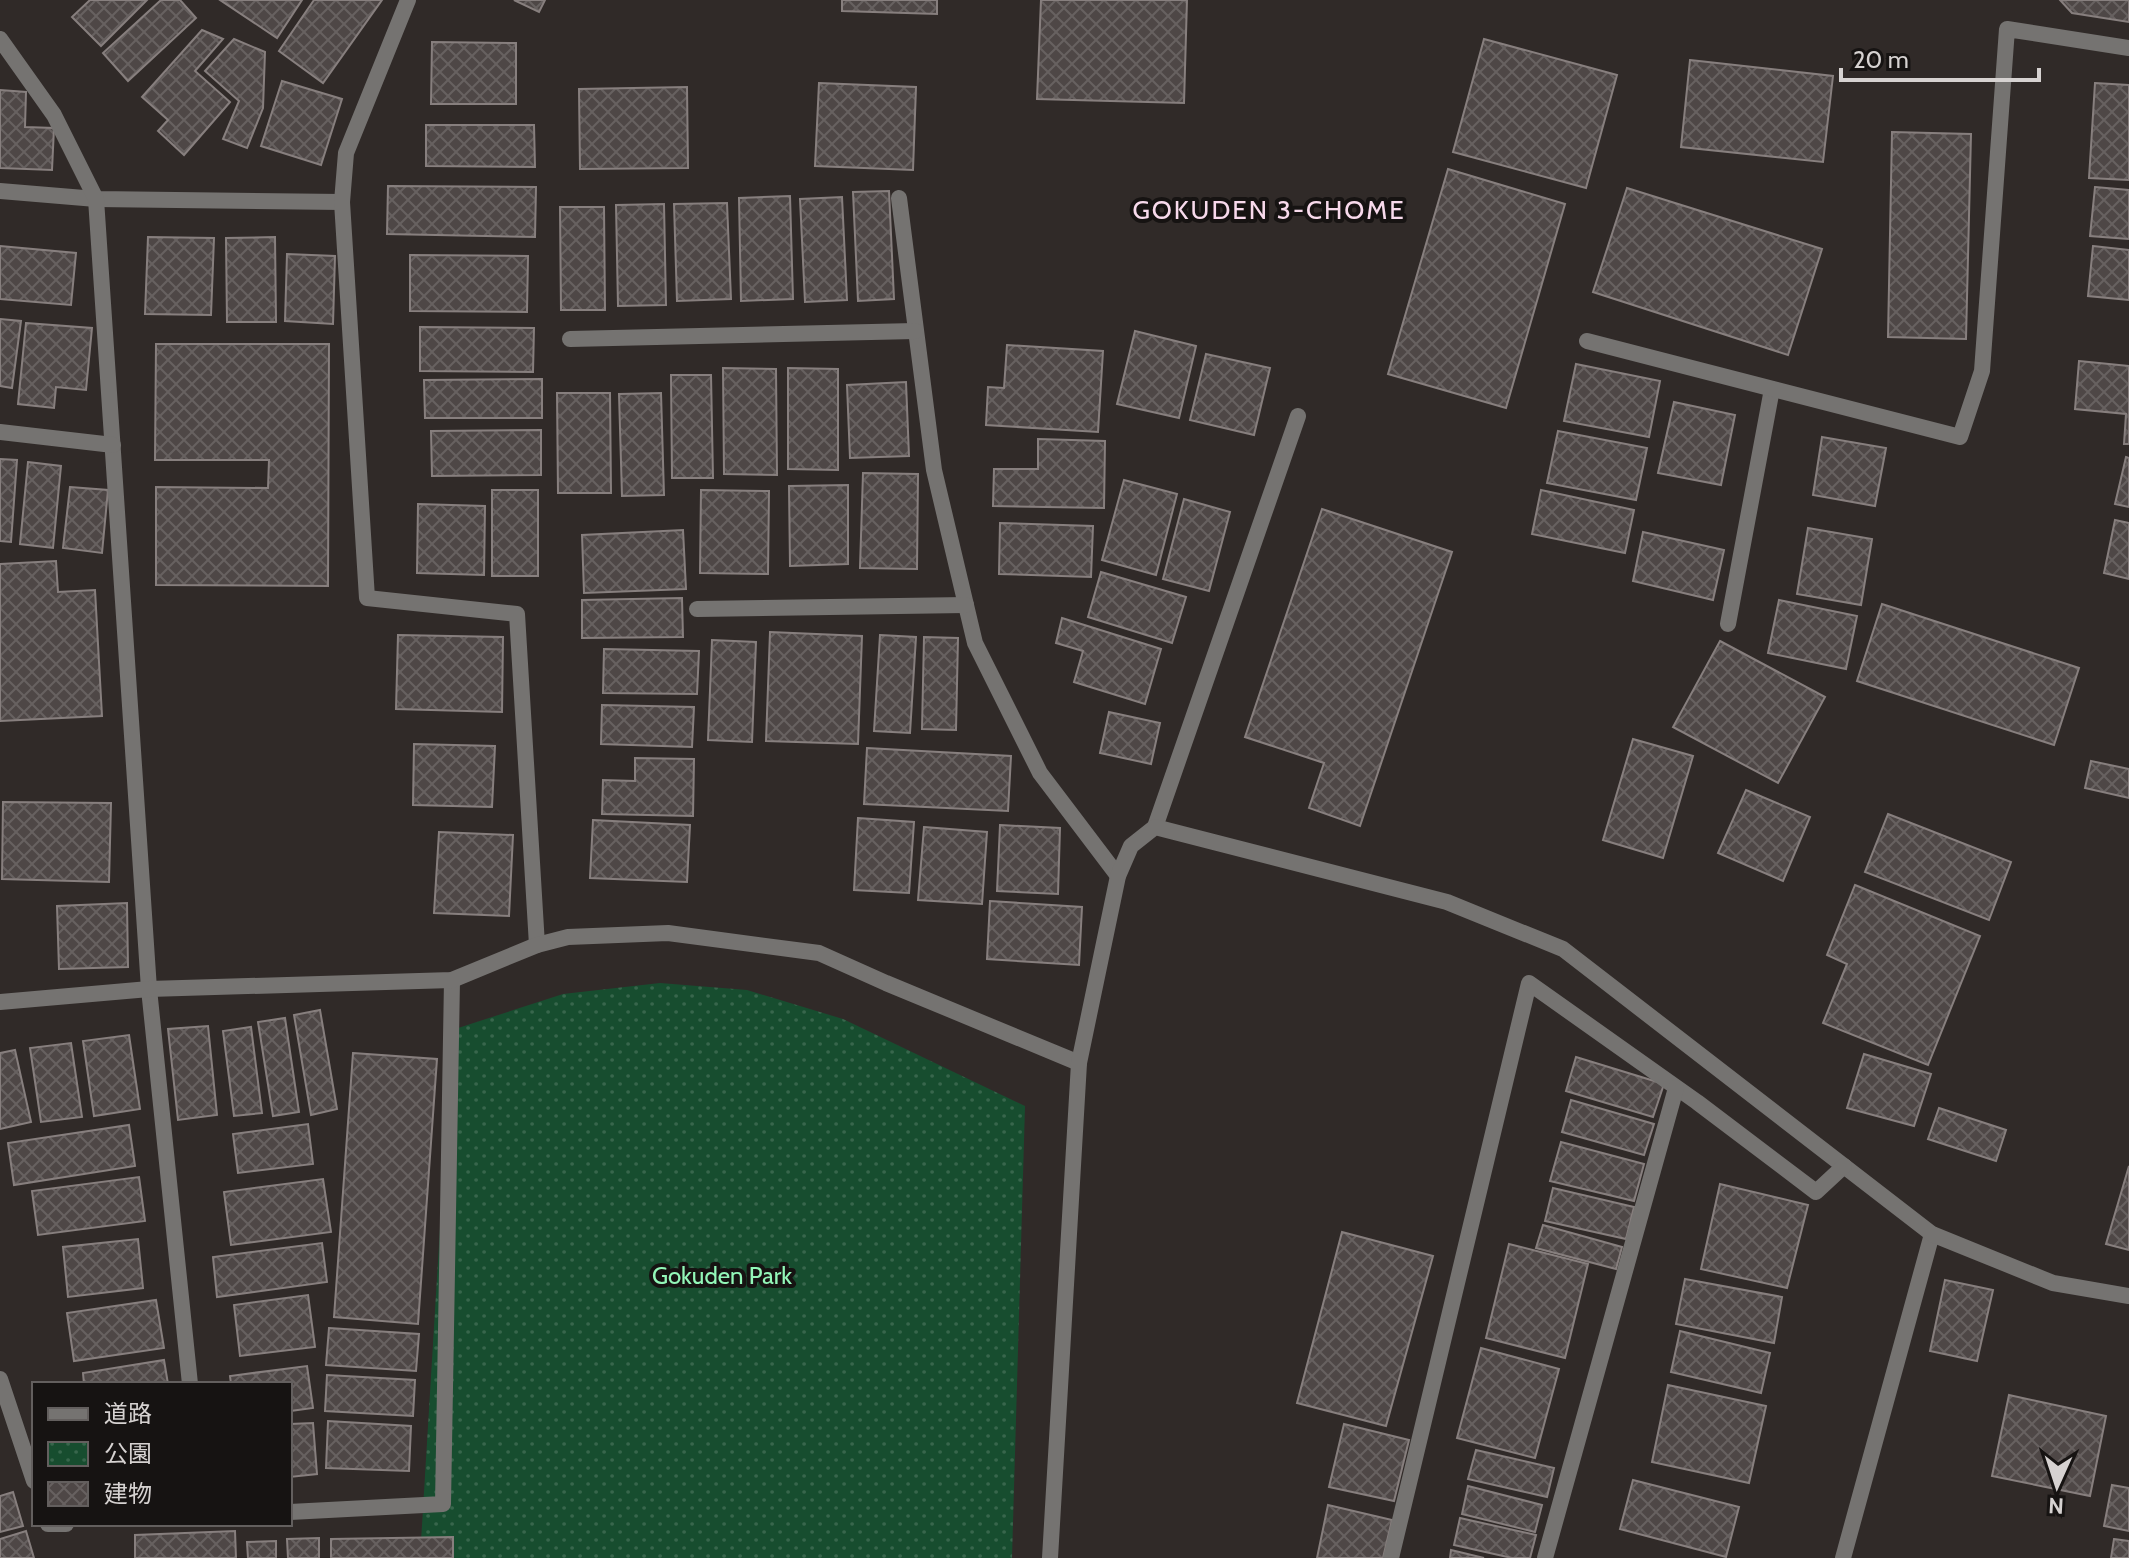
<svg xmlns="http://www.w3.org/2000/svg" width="2129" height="1558" viewBox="0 0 2129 1558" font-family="Cabin,'Noto Sans JP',sans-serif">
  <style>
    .park { fill: url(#park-dots) }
    .building { fill: url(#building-cross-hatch); stroke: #877f7e; stroke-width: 2 }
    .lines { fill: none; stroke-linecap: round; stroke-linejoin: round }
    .lane { stroke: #757371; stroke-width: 16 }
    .street { stroke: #757371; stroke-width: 16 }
    .labels { text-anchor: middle; stroke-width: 8; stroke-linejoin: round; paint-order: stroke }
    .park-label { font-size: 24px; fill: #93f7b8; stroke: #161312 }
    .neighbourhood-label { font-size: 26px; letter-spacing: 2px; fill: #f8daec; stroke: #161312 }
  </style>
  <defs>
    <pattern id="park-dots" width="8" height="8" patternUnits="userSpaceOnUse" patternTransform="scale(2)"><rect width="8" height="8" fill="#174d2f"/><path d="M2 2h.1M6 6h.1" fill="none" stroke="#38664c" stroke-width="1.8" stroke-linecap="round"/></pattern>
    <pattern id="building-cross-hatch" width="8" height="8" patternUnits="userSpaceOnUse" patternTransform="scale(2)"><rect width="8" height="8" fill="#4e4746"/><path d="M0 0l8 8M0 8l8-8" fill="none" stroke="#676160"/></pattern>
  </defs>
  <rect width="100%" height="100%" fill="#302a28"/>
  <!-- park -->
  <polygon class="park" points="660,983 747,990 843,1019 1025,1106 1012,1558 420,1558 452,1030 563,994"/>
  <!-- building -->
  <g class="building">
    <polygon points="90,0 147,0 101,46 72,17"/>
    <polygon points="161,0 180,0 196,18 128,81 103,53"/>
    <polygon points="220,0 302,0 277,38"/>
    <polygon points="314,0 382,0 323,83 279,51"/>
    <polygon points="514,0 545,0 539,12"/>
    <polygon points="842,0 937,0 937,14 842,11"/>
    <polygon points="1041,0 1187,0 1184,103 1037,99"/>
    <polygon points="2060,0 2129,0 2129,22 2072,13"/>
    <polygon points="202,30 223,39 195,71 230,102 184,155 158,131 168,120 142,97"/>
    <polygon points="234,39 265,52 263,108 247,148 223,139 239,101 205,71"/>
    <polygon points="1484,39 1617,75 1586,188 1453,152"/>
    <polygon points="432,42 516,43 516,104 431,104"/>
    <polygon points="1690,60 1833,76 1823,162 1681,147"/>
    <polygon points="282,81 342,99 321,165 261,146"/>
    <polygon points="819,83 916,87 913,170 815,166"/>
    <polygon points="2095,83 2129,85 2129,180 2089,178"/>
    <polygon points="687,87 688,168 580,169 579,89"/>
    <polygon points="0,90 26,92 25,127 54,128 52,170 0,168"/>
    <polygon points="426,125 534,125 535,167 426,166"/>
    <polygon points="1892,132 1971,134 1966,339 1888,337"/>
    <polygon points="1448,169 1565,204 1506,408 1388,374"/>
    <polygon points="388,186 536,187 535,237 387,234"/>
    <polygon points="2095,187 2129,190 2129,239 2090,236"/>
    <polygon points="1627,188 1822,249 1788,355 1593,292"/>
    <polygon points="889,191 894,299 858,301 853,192"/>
    <polygon points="790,196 793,299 741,301 739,198"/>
    <polygon points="842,197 847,300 805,302 800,199"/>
    <polygon points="727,203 731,299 677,301 674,204"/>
    <polygon points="664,204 666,305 618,306 616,205"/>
    <polygon points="560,207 604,207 605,310 561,310"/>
    <polygon points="148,237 214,238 211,315 145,314"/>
    <polygon points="275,237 276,322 227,322 226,238"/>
    <polygon points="0,246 76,253 71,305 0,299"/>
    <polygon points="2093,246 2129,250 2129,300 2088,296"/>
    <polygon points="287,254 335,256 333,324 285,321"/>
    <polygon points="410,255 528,256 527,312 410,311"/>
    <polygon points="0,319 21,321 12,388 0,386"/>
    <polygon points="26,323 92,328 86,390 56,387 54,408 18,404"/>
    <polygon points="420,327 534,328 533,372 420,371"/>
    <polygon points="1135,331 1196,346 1179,418 1117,404"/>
    <polygon points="156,344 329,344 328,586 156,585 156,487 268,488 269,460 155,460"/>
    <polygon points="1007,345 1103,351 1098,432 986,425 988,387 1004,388"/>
    <polygon points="1206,354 1270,368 1254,435 1190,420"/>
    <polygon points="2079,361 2129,366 2129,444 2124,444 2126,414 2075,409"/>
    <polygon points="1576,364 1660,381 1649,437 1564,421"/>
    <polygon points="723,368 776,369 777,475 724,474"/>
    <polygon points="788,368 838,369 838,470 788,469"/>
    <polygon points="671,375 711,375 713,478 672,478"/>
    <polygon points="542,379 542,418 425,418 424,380"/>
    <polygon points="906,382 909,456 850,458 847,385"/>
    <polygon points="557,393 610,393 611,493 558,493"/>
    <polygon points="661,393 664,495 622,496 619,394"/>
    <polygon points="1674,402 1735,415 1721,485 1658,473"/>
    <polygon points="541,430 541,475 432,476 431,431"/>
    <polygon points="1558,431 1647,448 1636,500 1547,483"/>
    <polygon points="1822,437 1886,448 1875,506 1813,495"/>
    <polygon points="1038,439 1105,441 1104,508 993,506 994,469 1038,469"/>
    <polygon points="2126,457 2129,458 2129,507 2115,504"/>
    <polygon points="0,459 17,460 11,542 0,541"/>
    <polygon points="28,462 61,466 53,548 20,544"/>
    <polygon points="863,473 918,474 917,569 860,568"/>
    <polygon points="1124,480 1177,494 1156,575 1102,560"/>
    <polygon points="848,485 848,564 790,566 789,486"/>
    <polygon points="70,487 108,490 102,553 63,548"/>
    <rect x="492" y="490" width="46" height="86"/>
    <polygon points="701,490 769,491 768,574 700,573"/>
    <polygon points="1541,490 1634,510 1625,553 1532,534"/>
    <polygon points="1184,499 1230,512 1209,591 1163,579"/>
    <polygon points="418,504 485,506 484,575 417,573"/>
    <polygon points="1322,509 1452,552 1360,826 1309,808 1324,763 1245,737"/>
    <polygon points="2115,520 2129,523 2129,579 2104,573"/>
    <polygon points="1000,523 1093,526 1091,577 999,574"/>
    <polygon points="1808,528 1872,539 1861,605 1797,594"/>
    <polygon points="683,530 686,589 584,593 582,535"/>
    <polygon points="1643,532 1724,550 1713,600 1633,581"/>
    <polygon points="56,561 58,592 95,590 102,716 0,721 0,564"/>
    <polygon points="1101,572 1186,597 1172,643 1088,617"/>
    <polygon points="682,598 683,637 582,638 582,600"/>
    <polygon points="1779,600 1857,616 1846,669 1768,653"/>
    <polygon points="1882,604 2079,668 2054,745 1857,681"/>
    <polygon points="1062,618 1161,649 1145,704 1074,682 1083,651 1056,643"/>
    <polygon points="770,632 862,636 858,744 766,741"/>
    <polygon points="398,635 503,637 502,712 396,709"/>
    <polygon points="880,635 916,637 910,733 874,731"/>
    <polygon points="924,637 958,638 956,730 922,729"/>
    <polygon points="712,640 756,642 752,742 708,740"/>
    <polygon points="1720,641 1825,697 1778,783 1673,727"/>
    <polygon points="604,649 699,651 697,694 603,693"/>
    <polygon points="602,705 694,707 692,747 601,744"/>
    <polygon points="1109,712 1160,723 1151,764 1100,753"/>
    <polygon points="1633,739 1693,756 1663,858 1603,840"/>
    <polygon points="414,744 495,746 492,807 413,805"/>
    <polygon points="867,748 1011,756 1008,811 864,804"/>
    <polygon points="635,758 694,759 693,816 602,814 603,780 635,781"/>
    <polygon points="2091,761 2129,769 2129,798 2085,788"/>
    <polygon points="1746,790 1810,817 1783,881 1718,853"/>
    <polygon points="3,802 111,803 109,882 2,879"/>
    <polygon points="1888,814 2011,862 1989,920 1865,872"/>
    <polygon points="858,818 914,822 909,893 854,890"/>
    <polygon points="593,820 690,825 687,882 590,878"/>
    <polygon points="1000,825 1060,828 1058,894 997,891"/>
    <polygon points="924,827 987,832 982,904 918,900"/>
    <polygon points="439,832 513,835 509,916 434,913"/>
    <polygon points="1855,885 1980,936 1928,1065 1823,1023 1847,964 1827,955"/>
    <polygon points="990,901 1082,907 1079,965 987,959"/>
    <polygon points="127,903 128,967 59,969 57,906"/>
    <polygon points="320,1010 337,1109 311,1115 294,1015"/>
    <polygon points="285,1018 299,1112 273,1116 258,1022"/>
    <polygon points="208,1026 217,1115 178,1120 168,1029"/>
    <polygon points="251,1027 262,1113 234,1116 223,1031"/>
    <polygon points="129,1035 140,1109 94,1116 83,1041"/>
    <polygon points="71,1043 82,1117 41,1122 30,1048"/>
    <polygon points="15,1050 31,1122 0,1129 0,1053"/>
    <polygon points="353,1053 437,1059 418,1324 334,1317"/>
    <polygon points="1864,1054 1931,1074 1914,1126 1847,1108"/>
    <polygon points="1576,1057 1664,1084 1653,1117 1566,1091"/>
    <polygon points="1571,1100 1654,1124 1644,1155 1562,1132"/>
    <polygon points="1939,1108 2006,1130 1996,1161 1928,1139"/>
    <polygon points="308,1124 313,1164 238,1173 233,1134"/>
    <polygon points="129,1125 135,1166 14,1185 8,1143"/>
    <polygon points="1561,1142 1644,1164 1634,1201 1550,1181"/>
    <polygon points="2129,1166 2129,1250 2106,1244"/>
    <polygon points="139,1177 145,1221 38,1235 32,1191"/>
    <polygon points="323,1179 331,1232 231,1245 224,1192"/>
    <polygon points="1720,1184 1808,1205 1787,1288 1701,1269"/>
    <polygon points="1553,1188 1634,1207 1626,1239 1545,1221"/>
    <polygon points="1543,1225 1622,1247 1616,1269 1536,1248"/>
    <polygon points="1342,1232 1433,1256 1386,1426 1297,1403"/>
    <polygon points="138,1239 143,1288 68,1297 63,1247"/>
    <polygon points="322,1243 327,1282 217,1297 213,1257"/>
    <polygon points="1509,1244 1588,1264 1565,1358 1486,1338"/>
    <polygon points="1685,1279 1782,1297 1774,1343 1676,1324"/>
    <polygon points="1945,1280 1993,1290 1977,1361 1930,1351"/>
    <polygon points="308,1295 315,1347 240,1356 234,1305"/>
    <polygon points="156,1300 164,1348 74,1361 67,1313"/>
    <polygon points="329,1328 419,1334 416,1371 326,1365"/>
    <polygon points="1680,1331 1770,1353 1761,1393 1671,1372"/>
    <polygon points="1481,1348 1559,1369 1535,1458 1457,1438"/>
    <polygon points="164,1360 168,1384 84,1384 83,1373"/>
    <polygon points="307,1366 313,1408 290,1411 290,1384 231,1384 230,1376"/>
    <polygon points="327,1375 415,1380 413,1416 325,1411"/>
    <polygon points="1668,1385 1766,1406 1749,1483 1652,1462"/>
    <polygon points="2009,1395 2106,1416 2090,1496 1992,1476"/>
    <polygon points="328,1421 411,1426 409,1471 326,1468"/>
    <polygon points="313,1423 317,1474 290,1477 290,1424"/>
    <polygon points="1344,1424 1409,1440 1394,1501 1329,1487"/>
    <polygon points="1476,1450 1554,1468 1547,1497 1468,1479"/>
    <polygon points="1633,1480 1739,1507 1726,1557 1620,1529"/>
    <polygon points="2112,1485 2129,1488 2129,1531 2104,1526"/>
    <polygon points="1468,1486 1542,1505 1535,1532 1462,1514"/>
    <polygon points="13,1492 23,1526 0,1532 0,1496"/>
    <polygon points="1328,1505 1392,1520 1383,1558 1317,1558"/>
    <polygon points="1460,1518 1536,1535 1530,1558 1512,1558 1454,1545"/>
    <polygon points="26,1531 34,1558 0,1558 0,1539"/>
    <polygon points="235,1531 236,1558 135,1558 135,1535"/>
    <polygon points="453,1537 453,1558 331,1558 331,1539"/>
    <polygon points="319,1538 319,1558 288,1558 287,1539"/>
    <polygon points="2114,1539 2129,1541 2129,1558 2111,1558"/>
    <polygon points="276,1541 276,1558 248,1558 247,1542"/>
    <polygon points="1451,1550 1484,1558 1450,1558"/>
  </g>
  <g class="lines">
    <!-- lane -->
    <g class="lane">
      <polyline points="0,191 96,199 342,202"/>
      <polyline points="1728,624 1772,389"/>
      <polyline points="149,989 190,1384"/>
      <polyline points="0,1379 34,1481"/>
      <polyline points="290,1512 443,1504 452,980"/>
      <polyline points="48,1524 66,1524"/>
      <polyline points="1843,1558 1932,1234"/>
    </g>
    <!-- street -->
    <g class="street">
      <polyline points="408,0 346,153 342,202 367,598 517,614 537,945"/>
      <polyline points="0,39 54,115 96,199 149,989"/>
      <polyline points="899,198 934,470 975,643 1040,773 1118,876"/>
      <polyline points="570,339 915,331"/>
      <polyline points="1587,341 1960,437 1982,371 2007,29 2129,48"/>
      <polyline points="0,432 113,445"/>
      <polyline points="697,609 966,605"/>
      <polyline points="1155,827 1298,416"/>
      <polyline points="0,1002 149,989 452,980 537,945 568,937 668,933 819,953 886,983 1079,1063"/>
      <polyline points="1050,1558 1079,1063 1118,876 1131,846 1155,827 1447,902 1563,949 1932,1234 2053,1283 2129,1296"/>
      <polyline points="1391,1558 1529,983 1697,1102 1816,1192 1844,1166"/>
      <polyline points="1545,1558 1676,1088"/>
    </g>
  </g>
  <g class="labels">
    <!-- park labels -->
    <g class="park-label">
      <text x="722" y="1284">Gokuden Park</text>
    </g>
    <!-- neighbourhood labels -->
    <g class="neighbourhood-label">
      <text x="1269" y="219">GOKUDEN 3-CHOME</text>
    </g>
  </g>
  <!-- legend -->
  <rect x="32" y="1382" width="260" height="144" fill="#161312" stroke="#635f5e" stroke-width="2"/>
  <rect x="48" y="1408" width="40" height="12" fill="#757371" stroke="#635f5e" stroke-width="2"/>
  <text x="104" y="1422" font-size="24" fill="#d6d2d1">道路</text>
  <rect x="48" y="1442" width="40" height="24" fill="url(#park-dots)" stroke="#635f5e" stroke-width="2"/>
  <text x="104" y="1462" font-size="24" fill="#d6d2d1">公園</text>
  <rect x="48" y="1482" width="40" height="24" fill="url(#building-cross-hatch)" stroke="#635f5e" stroke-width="2"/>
  <text x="104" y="1502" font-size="24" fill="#d6d2d1">建物</text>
  <!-- north arrow -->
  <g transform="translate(2057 1486) rotate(183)" stroke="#161312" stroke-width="6" paint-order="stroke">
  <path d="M0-6L14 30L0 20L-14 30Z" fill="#d6d2d1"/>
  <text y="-12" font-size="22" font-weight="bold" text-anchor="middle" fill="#d6d2d1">N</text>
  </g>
  <!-- scale -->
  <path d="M1841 68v12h198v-12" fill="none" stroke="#d6d2d1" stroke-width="4"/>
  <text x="1853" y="68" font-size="24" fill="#d6d2d1" stroke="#161312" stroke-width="6" paint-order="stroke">20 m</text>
</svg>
